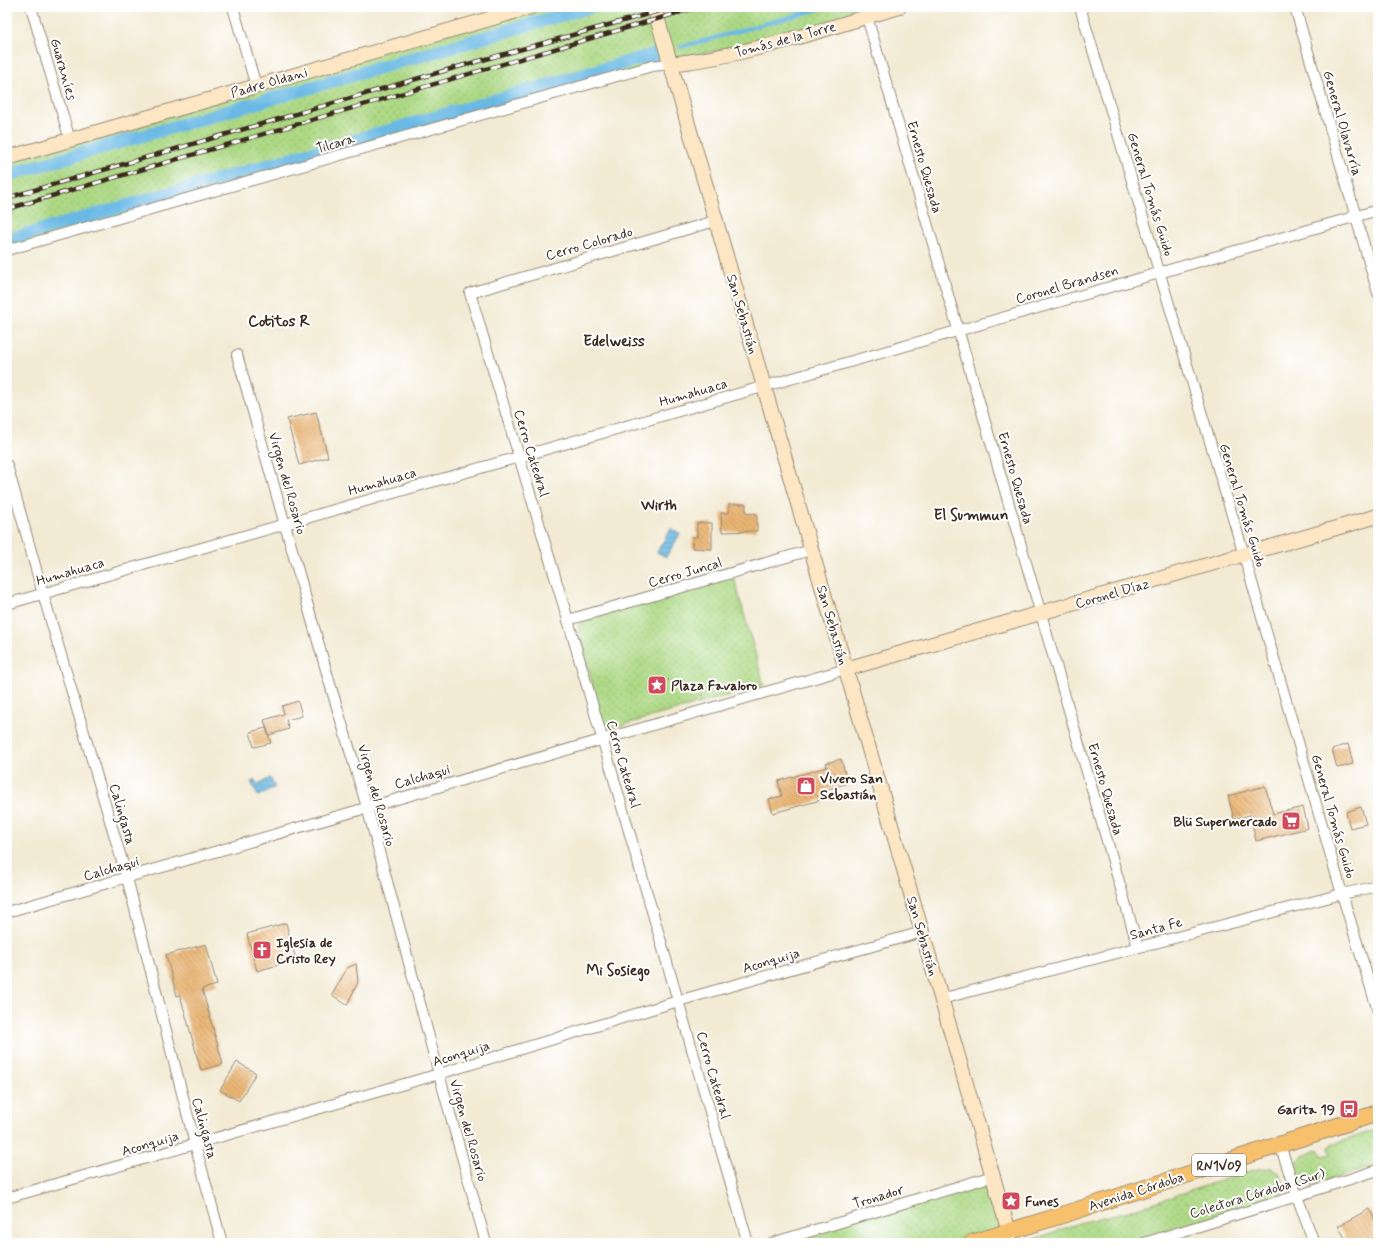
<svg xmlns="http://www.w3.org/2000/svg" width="1385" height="1250" viewBox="0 0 1385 1250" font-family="Mynerve,sans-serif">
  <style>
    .grass { fill: url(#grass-dots); stroke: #748252 }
    .water { fill: url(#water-rules); stroke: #537282 }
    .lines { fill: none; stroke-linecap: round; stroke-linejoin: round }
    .stream { stroke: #6bb9e5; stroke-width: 4 }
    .canal { stroke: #6bb9e5; stroke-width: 13 }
    .building { fill: url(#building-back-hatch) }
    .street-casing { stroke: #968a78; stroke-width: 12 }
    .secondary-casing { stroke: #968a78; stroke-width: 16 }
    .primary-casing { stroke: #968a78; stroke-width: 18 }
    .path { stroke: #968a78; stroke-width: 2.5; stroke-dasharray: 1 3; stroke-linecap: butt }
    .street { stroke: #fff; stroke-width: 10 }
    .secondary { stroke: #fce6c4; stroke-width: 14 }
    .primary { stroke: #f7c06c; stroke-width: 16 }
    .rail-casing { stroke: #3b2a1e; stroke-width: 4.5 }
    .rail { stroke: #fff; stroke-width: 3; stroke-dasharray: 9; stroke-linecap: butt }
    .labels { text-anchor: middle; stroke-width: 4; stroke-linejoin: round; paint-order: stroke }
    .shield { fill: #fff; stroke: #766a62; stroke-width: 1 }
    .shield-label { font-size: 13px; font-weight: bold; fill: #3b2a1e }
    .street-label { font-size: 14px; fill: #3b2a1e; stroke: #fff }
    .poi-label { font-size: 14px; font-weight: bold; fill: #3b2a1e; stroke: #fff; text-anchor: start }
    .neighbourhood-label { font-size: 15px; font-weight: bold; fill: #3b2a1e; stroke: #fff }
  </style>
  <defs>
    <pattern id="grass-dots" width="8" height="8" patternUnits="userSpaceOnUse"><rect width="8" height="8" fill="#add985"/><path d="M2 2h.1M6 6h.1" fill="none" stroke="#96ba72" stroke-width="1.8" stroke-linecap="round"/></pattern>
    <pattern id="water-rules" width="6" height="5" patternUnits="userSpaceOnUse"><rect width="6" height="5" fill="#6bb9e5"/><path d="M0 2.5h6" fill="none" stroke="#5997b9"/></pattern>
    <pattern id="building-back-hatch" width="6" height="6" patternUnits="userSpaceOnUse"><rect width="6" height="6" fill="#eab674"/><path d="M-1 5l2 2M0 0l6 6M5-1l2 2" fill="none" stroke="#bf945f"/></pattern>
  </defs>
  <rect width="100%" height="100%" fill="#fff"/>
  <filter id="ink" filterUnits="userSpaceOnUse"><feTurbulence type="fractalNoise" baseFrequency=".025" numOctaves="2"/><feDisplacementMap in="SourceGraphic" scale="8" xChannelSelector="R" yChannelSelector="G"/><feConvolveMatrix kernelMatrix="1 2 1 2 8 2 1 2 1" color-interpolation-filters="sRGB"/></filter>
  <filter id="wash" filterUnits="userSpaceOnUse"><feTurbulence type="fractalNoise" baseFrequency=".012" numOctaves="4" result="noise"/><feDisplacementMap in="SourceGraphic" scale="16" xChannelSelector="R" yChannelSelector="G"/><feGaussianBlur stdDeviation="0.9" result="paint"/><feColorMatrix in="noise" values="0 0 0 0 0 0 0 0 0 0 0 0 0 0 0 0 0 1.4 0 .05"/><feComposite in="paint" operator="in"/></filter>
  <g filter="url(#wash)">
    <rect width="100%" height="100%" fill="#f2ead3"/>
    <!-- grass -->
    <g class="grass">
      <polygon points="531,7 899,7 652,66 7,250 7,158"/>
      <polygon points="734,578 764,685 609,729 606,729 603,726 578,627 580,623 584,620"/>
      <path d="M1378,1129V1165L1313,1185L1303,1186C1286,1163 1298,1158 1319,1149L1322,1156L1331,1154L1329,1148L1331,1145Z"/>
      <path d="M1272,1168C1282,1174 1284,1180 1284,1191L1279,1197L1131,1243H1023L1079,1223L1128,1211L1256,1169Z"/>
      <polygon points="993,1176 1013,1243 772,1243"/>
    </g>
    <!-- water -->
    <g class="water">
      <polygon points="671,528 680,534 666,557 657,552"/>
      <polygon points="270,778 275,787 258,796 251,782 255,780 258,785"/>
    </g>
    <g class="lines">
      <!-- stream -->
      <polyline class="stream" points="681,47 826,7"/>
      <!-- canal -->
      <g class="canal">
        <polyline points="7,175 590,7"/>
        <polyline points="7,240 659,53"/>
      </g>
    </g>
    <g id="blocks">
      <!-- building -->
      <g class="building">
        <polygon points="316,412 328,457 299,465 287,419"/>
        <polygon points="729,504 746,504 746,513 757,514 757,531 722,532 721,513 729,513"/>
        <polygon points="697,523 712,523 712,549 692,548 693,537 697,537"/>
        <polygon points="298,701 302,716 286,720 289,729 269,735 264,720 284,714 282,706"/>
        <polygon points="266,728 271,743 254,747 250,732"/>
        <polygon points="1348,744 1353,764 1337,768 1332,749"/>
        <polygon points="841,759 848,783 825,790 828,798 773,813 769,799 782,796 778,781 827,767 826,763"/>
        <polygon points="1265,786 1273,814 1303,807 1308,828 1256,841 1250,815 1234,819 1228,796"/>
        <polygon points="1361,807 1366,824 1350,828 1346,812"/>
        <polygon points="286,923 296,960 257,971 247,934"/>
        <polygon points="206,944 217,985 202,989 223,1064 201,1070 180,995 177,996 166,955"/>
        <polygon points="356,964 358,982 347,1005 332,995 347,968"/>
        <polygon points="237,1062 256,1073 239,1101 220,1090"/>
        <polygon points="1369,1209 1378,1225 1378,1235 1364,1243 1348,1243 1338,1226"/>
      </g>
    </g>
  </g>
  <g filter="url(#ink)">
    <use href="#blocks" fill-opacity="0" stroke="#968a78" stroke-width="1"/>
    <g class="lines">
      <!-- street casing -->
      <g class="street-casing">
        <g id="street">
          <polyline points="31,7 70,140"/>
          <polyline points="233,7 256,86"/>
          <polyline points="491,7 494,18"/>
          <polyline points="1080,7 1244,555 1342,894 1378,1011"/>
          <polyline points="1295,7 1378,293"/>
          <polyline points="867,17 1138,947"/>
          <polyline points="715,221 470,293 568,620 748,1243"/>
          <polyline points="7,250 652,66 670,64"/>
          <polyline points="237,355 330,684 367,807 439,1074 486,1243"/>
          <polyline points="7,465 43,594 127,878 195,1144 222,1243"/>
          <polyline points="7,604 1378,210"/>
          <polyline points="568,620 811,550"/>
          <polyline points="7,912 846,669"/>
          <polyline points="941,999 1342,894 1378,886"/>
          <polyline points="1280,1145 1297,1196 1314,1243"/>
          <polyline points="7,1198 439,1074 678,1001 922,932"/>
          <polyline points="1009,1232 1013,1243"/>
          <polyline points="772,1243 993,1176"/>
          <polyline points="1144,1243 1297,1196 1378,1170"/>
        </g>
      </g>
      <!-- secondary casing -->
      <g class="secondary-casing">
        <g id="secondary">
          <polyline points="654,7 1009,1232"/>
          <path d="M670,64C748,56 824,29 899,7"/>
          <polyline points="7,158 531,7"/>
          <polyline points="846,669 1378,516"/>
        </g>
      </g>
      <!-- primary casing -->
      <g class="primary-casing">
        <polyline id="primary" points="972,1243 1059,1216 1378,1113"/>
      </g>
      <!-- path -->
      <polyline class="path" points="664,679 695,685 701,690 703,699"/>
      <!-- street -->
      <use href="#street" class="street"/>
      <!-- secondary -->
      <use href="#secondary" class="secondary"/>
      <!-- primary -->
      <use href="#primary" class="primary"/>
      <!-- rail casing -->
      <g class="rail-casing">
        <g id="rail">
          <polyline points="7,198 454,68 673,7"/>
          <polyline points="7,209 698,7"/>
        </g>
      </g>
      <!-- rail -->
      <use href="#rail" class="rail"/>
    </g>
  </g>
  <!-- icons -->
  <defs>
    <g id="sight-square" transform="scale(1)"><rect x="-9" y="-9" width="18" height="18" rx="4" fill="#d1495b" stroke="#fff"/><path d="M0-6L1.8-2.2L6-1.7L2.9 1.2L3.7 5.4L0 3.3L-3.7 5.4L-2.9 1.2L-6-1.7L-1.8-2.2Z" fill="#fff"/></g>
    <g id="shop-square" transform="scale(1)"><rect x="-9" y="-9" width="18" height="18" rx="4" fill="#d1495b" stroke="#fff"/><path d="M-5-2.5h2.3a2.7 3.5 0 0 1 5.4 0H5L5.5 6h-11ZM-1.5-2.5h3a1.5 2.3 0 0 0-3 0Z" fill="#fff"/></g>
    <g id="supermarket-square" transform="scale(1)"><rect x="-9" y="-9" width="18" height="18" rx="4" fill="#d1495b" stroke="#fff"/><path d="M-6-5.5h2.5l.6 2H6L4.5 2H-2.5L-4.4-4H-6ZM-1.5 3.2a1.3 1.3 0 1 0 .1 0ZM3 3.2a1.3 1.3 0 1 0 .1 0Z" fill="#fff"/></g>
    <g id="church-square" transform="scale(1)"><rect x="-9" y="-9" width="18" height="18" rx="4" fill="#d1495b" stroke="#fff"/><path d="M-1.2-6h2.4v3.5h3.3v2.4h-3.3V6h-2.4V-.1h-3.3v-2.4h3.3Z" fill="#fff"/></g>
    <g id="bus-square" transform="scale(1)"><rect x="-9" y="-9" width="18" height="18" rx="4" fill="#d1495b" stroke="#fff"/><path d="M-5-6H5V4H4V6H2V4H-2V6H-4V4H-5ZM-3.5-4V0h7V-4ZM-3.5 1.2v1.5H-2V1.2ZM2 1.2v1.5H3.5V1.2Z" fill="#fff"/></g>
  </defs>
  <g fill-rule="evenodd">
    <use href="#sight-square" x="657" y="685"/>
    <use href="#shop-square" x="806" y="786"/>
    <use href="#supermarket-square" x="1291" y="821"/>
    <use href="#church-square" x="262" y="950"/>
    <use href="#bus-square" x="1349" y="1109"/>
    <use href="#sight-square" x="1011" y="1201"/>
  </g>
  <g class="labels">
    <!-- shield labels -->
    <rect class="shield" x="1192" y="1154" width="54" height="22" rx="3"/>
    <g class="shield-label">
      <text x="1219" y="1170">RN1V09</text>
    </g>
    <!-- street labels -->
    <g class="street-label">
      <text transform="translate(785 39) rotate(-15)" y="5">Tomás de la Torre</text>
      <text transform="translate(64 69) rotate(74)" y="5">Guaraníes</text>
      <text transform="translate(269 82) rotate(-16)" y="5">Padre Oldani</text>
      <text transform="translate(1343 123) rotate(74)" y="5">General Olavarría</text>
      <text transform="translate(335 143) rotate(-16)" y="5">Tilcara</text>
      <text transform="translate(925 167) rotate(74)" y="5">Ernesto Quesada</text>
      <text transform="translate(1151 194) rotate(73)" y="5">General Tomás Guido</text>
      <text transform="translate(589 243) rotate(-16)" y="5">Cerro Colorado</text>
      <text transform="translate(1067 284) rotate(-16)" y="5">Coronel Brandsen</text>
      <text transform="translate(743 314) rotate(74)" y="5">San Sebastián</text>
      <text transform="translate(693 392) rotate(-16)" y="5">Humahuaca</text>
      <text transform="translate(532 453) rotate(73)" y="5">Cerro Catedral</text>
      <text transform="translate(1016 478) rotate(74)" y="5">Ernesto Quesada</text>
      <text transform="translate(382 481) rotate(-16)" y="5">Humahuaca</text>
      <text transform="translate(288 483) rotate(74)" y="5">Virgen del Rosario</text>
      <text transform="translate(1243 505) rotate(73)" y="5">General Tomás Guido</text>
      <text transform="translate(70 571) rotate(-16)" y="5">Humahuaca</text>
      <text transform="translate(685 572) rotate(-16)" y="5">Cerro Juncal</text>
      <text transform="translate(1112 593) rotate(-16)" y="5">Coronel Díaz</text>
      <text transform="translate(833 625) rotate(74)" y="5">San Sebastián</text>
      <text transform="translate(624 764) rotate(74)" y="5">Cerro Catedral</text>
      <text transform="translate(422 776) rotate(-16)" y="5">Calchaqui</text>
      <text transform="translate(1106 789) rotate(74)" y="5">Ernesto Quesada</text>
      <text transform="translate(377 795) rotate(74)" y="5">Virgen del Rosario</text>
      <text transform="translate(123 814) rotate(74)" y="5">Calingasta</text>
      <text transform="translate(1334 816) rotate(74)" y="5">General Tomás Guido</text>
      <text transform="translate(111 868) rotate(-16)" y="5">Calchaqui</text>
      <text transform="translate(1156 928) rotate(-15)" y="5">Santa Fe</text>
      <text transform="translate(923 936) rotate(74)" y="5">San Sebastián</text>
      <text transform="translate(771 960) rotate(-16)" y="5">Aconquija</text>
      <text transform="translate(461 1053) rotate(-17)" y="5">Aconquija</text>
      <text transform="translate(714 1075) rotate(74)" y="5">Cerro Catedral</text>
      <text transform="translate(205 1128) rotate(75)" y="5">Calingasta</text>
      <text transform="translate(469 1130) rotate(74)" y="5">Virgen del Rosario</text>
      <text transform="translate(150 1143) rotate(-16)" y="5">Aconquija</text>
      <text transform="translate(1136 1191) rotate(-18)" y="5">Avenida Córdoba</text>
      <text transform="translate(1257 1193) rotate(-17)" y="5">Colectora Córdoba (Sur)</text>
      <text transform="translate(878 1196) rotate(-17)" y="5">Tronador</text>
    </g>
    <!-- poi labels -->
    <g class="poi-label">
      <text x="671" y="690">Plaza Favaloro</text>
      <text x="820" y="783">Vivero San<tspan x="820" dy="16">Sebastián</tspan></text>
      <text x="1277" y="826" text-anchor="end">Blü Supermercado</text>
      <text x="276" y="947">Iglesia de<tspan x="276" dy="16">Cristo Rey</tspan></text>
      <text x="1335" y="1114" text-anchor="end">Garita 19</text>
      <text x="1025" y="1206">Funes</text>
    </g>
    <!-- neighbourhood labels -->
    <g class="neighbourhood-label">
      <text x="279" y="326">Cotitos R</text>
      <text x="614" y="346">Edelweiss</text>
      <text x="659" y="510">Wirth</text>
      <text x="971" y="520">El Summun</text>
      <text x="618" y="975">Mi Sosiego</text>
    </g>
  </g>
  <!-- margin -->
  <rect width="1385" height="1250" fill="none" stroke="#fff" stroke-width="24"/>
</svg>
